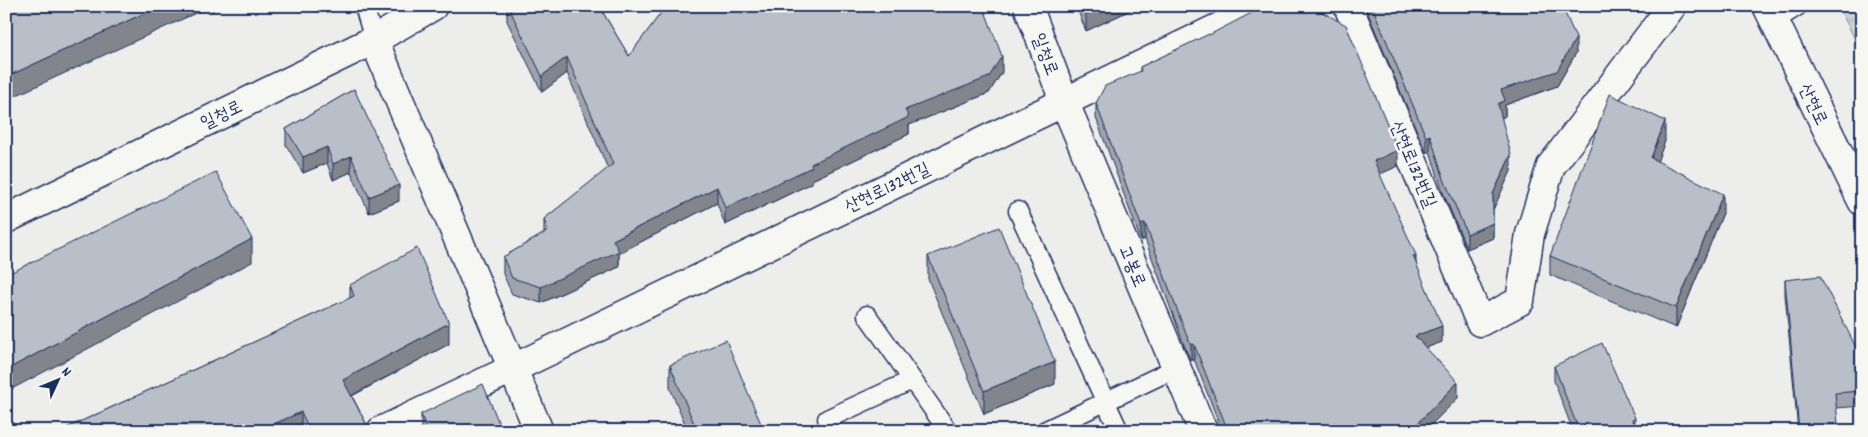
<svg xmlns="http://www.w3.org/2000/svg" width="1868" height="437" viewBox="0 0 1868 437" font-family="Dekko,'Poor Story',sans-serif">
  <style>
    .park { fill: url(#park-tufts); stroke: #74809a }
    .lines { fill: none; stroke-linecap: round; stroke-linejoin: round }
    .lane-casing { stroke: #1b2f5e; stroke-width: 21 }
    .street-casing { stroke: #1b2f5e; stroke-width: 31 }
    .secondary-casing { stroke: #1b2f5e; stroke-width: 31 }
    .lane { stroke: #f6f6f2; stroke-width: 18 }
    .street { stroke: #f6f6f2; stroke-width: 28 }
    .secondary { stroke: #f6f6f2; stroke-width: 28 }
    .wall { fill: #9fa4ac; stroke: #1b2f5e }
    .shaded-wall { fill: #82868c; stroke: #1b2f5e }
    .building { fill: #b9bfc8; stroke: #1b2f5e }
    .labels { text-anchor: middle; stroke-width: 5; stroke-linejoin: round; paint-order: stroke }
    .street-label { font-size: 18px; fill: #1b2f5e; stroke: #f6f6f2 }
  </style>
  <defs>
    <pattern id="park-tufts" width="24" height="20" patternUnits="userSpaceOnUse" patternTransform="scale(1.25)"><rect width="24" height="20" fill="#ced2d7"/><path d="M3 7l-1-3M5 7V3M7 7l1-3M15 17l-1-3M17 17v-4M19 17l1-3" fill="none" stroke="#b0b5bb"/></pattern>
  </defs>
  <rect width="100%" height="100%" fill="#edeeec"/>
  <filter id="ink" filterUnits="userSpaceOnUse"><feTurbulence type="fractalNoise" baseFrequency=".02" numOctaves="2"/><feDisplacementMap in="SourceGraphic" scale="10" xChannelSelector="R" yChannelSelector="G"/><feConvolveMatrix kernelMatrix="1 2 1 2 8 2 1 2 1" color-interpolation-filters="sRGB"/></filter>
  <g filter="url(#ink)">
    <!-- park -->
    <polygon class="park" points="1838,6 1862,6 1862,53"/>
    <g class="lines">
      <!-- lane casing -->
      <g class="lane-casing">
        <g id="lane">
          <polyline points="364,6 374,40"/>
          <polyline points="1774,21 1798,6"/>
          <polyline points="1018,211 1119,431"/>
          <polyline points="867,315 948,431"/>
          <polyline points="827,419 912,380"/>
          <polyline points="1044,431 1176,368"/>
        </g>
      </g>
      <!-- street casing -->
      <g class="street-casing">
        <g id="street">
          <polyline points="1028,6 1064,101 1203,431"/>
          <polyline points="1348,6 1480,322 1520,301 1530,234 1551,166 1672,6"/>
          <polyline points="374,40 539,431"/>
          <polyline points="381,431 512,369 1263,6"/>
        </g>
      </g>
      <!-- secondary casing -->
      <g class="secondary-casing">
        <g id="secondary">
          <polyline points="1767,6 1862,201"/>
          <polyline points="6,219 374,40 433,6"/>
        </g>
      </g>
      <!-- lane -->
      <use href="#lane" class="lane"/>
      <!-- street -->
      <use href="#street" class="street"/>
      <!-- secondary -->
      <use href="#secondary" class="secondary"/>
    </g>
    <!-- wall -->
    <g class="wall">
      <polygon points="507,6 599,6 629,56 661,13 658,6 983,6 1002,72 989,93 909,125 909,134 812,180 812,183 725,225 717,203 619,253 619,267 541,303 512,294 503,274 503,257 544,234 544,219 608,169 567,73 542,92 507,21"/>
      <polygon points="1076,6 1139,6 1086,31"/>
      <polygon points="1365,6 1568,6 1563,9 1576,53 1557,86 1505,105 1505,116 1501,118 1511,171 1493,209 1493,238 1467,249 1444,195 1430,151 1426,153"/>
      <polygon points="1209,35 1398,166 1379,174 1416,263 1442,342 1425,348 1458,398 1425,431 1222,431 1194,359 1191,361 1186,350 1145,239 1141,241 1096,118 1096,103 1140,72 1140,67"/>
      <polygon points="354,89 399,201 369,213 351,172 333,180 327,163 303,173 286,145 286,129"/>
      <polygon points="1665,141 1657,161 1723,213 1676,328 1550,275 1550,256"/>
      <polygon points="928,256 1055,384 984,414 928,279"/>
      <polygon points="1785,280 1862,359 1862,406 1836,408 1838,431 1798,431 1785,295"/>
      <polygon points="350,285 449,344 352,396 370,431 60,431 350,298"/>
      <polygon points="670,365 764,431 688,431 670,388"/>
      <polygon points="1554,366 1635,427 1637,431 1573,431 1554,381"/>
      <polygon points="421,414 502,431 421,431"/>
    </g>
    <!-- shaded-wall -->
    <g class="shaded-wall">
      <polygon points="160,6 209,7 6,100 6,77"/>
      <polygon points="211,6 222,6 211,12"/>
      <polygon points="1090,6 1139,6 1086,31 1086,8"/>
      <polygon points="1576,38 1576,53 1557,86 1505,105 1505,116 1498,120 1498,104 1501,90"/>
      <polygon points="1002,56 1002,72 989,93 909,125 909,134 812,180 812,183 725,225 725,208 811,164"/>
      <polygon points="567,57 567,73 542,92 542,76"/>
      <polygon points="1665,121 1665,141 1651,178 1651,158"/>
      <polygon points="1430,135 1430,151 1426,153 1426,137"/>
      <polygon points="327,147 327,163 303,173 303,157"/>
      <polygon points="1398,150 1398,166 1374,177 1374,161"/>
      <polygon points="1511,155 1511,171 1493,210 1493,194"/>
      <polygon points="351,156 351,172 333,180 333,164"/>
      <polygon points="399,185 399,201 369,213 369,197"/>
      <polygon points="717,187 717,203 619,253 619,267 541,303 541,287 613,240"/>
      <polygon points="1723,194 1723,213 1676,328 1676,308"/>
      <polygon points="1145,223 1145,239 1141,241 1141,225"/>
      <polygon points="1493,223 1493,238 1467,249 1467,234"/>
      <polygon points="252,239 252,262 6,392 6,370"/>
      <polygon points="1416,255 1416,271 1413,256"/>
      <polygon points="449,323 449,344 343,400 343,380"/>
      <polygon points="1442,326 1442,342 1415,352 1415,336"/>
      <polygon points="1194,344 1194,359 1191,361 1191,345"/>
      <polygon points="1055,362 1055,384 984,414 984,391"/>
      <polygon points="1458,382 1458,398 1425,431 1410,431"/>
      <polygon points="301,412 301,431 258,431"/>
      <polygon points="1635,418 1635,431 1632,419"/>
    </g>
    <!-- building -->
    <g class="building">
      <polygon points="6,6 160,6 6,77"/>
      <polygon points="508,6 599,6 629,56 666,6 983,6 1002,56 989,77 905,110 909,117 811,164 812,167 725,208 717,187 613,240 619,251 541,287 512,278 503,257 548,231 544,219 613,164 567,57 542,76"/>
      <polygon points="1265,6 1311,6 1346,25 1398,150 1374,161 1416,255 1413,256 1442,326 1415,336 1458,382 1410,431 1228,431 1194,344 1191,345 1186,334 1145,223 1141,225 1096,103 1105,86 1141,71 1140,67 1209,34 1209,35"/>
      <polygon points="1372,6 1562,6 1576,38 1557,71 1501,90 1505,100 1498,104 1511,155 1493,194 1493,223 1467,234 1444,179 1430,135 1426,137"/>
      <polygon points="354,89 399,185 369,197 351,156 333,164 327,147 303,157 286,129"/>
      <polygon points="1610,94 1665,121 1651,158 1723,194 1676,308 1550,256"/>
      <polygon points="216,172 252,239 6,370 6,275"/>
      <polygon points="999,227 1055,362 984,391 928,256"/>
      <polygon points="417,248 449,323 343,380 370,431 310,431 301,412 258,431 60,431 354,296 350,285"/>
      <polygon points="1820,276 1862,359 1862,391 1835,393 1838,424 1799,431 1785,280"/>
      <polygon points="726,340 764,431 697,431 670,365"/>
      <polygon points="1602,343 1635,418 1632,419 1637,431 1579,431 1554,366"/>
      <polygon points="483,384 502,431 427,431 421,414"/>
    </g>
  </g>
  <g class="labels">
    <!-- street labels -->
    <g class="street-label">
      <text transform="translate(1046 54) rotate(69)" y="6">일청로</text>
      <text transform="translate(1814 104) rotate(64)" y="6">산현로</text>
      <text transform="translate(221 114) rotate(-26)" y="6">일청로</text>
      <text transform="translate(1414 164) rotate(67)" y="6">산현로132번길</text>
      <text transform="translate(887 187) rotate(-26)" y="6">산현로132번길</text>
      <text transform="translate(1133 266) rotate(67)" y="6">고봉로</text>
    </g>
  </g>
  <!-- margin -->
  <rect width="1868" height="437" fill="none" stroke="#f6f6f2" stroke-width="25"/>
  <rect x="12" y="12" width="1843" height="412" fill="none" stroke="#1b2f5e" stroke-width="2" filter="url(#ink)"/>
  <!-- north arrow -->
  <g transform="translate(58 380) rotate(46)" stroke="#f6f6f2" stroke-width="4" paint-order="stroke">
  <path d="M0-4L9 19L0 12L-9 19Z" fill="#1b2f5e"/>
  <text y="-8" font-size="14" font-weight="bold" text-anchor="middle" fill="#1b2f5e">N</text>
  </g>
</svg>
